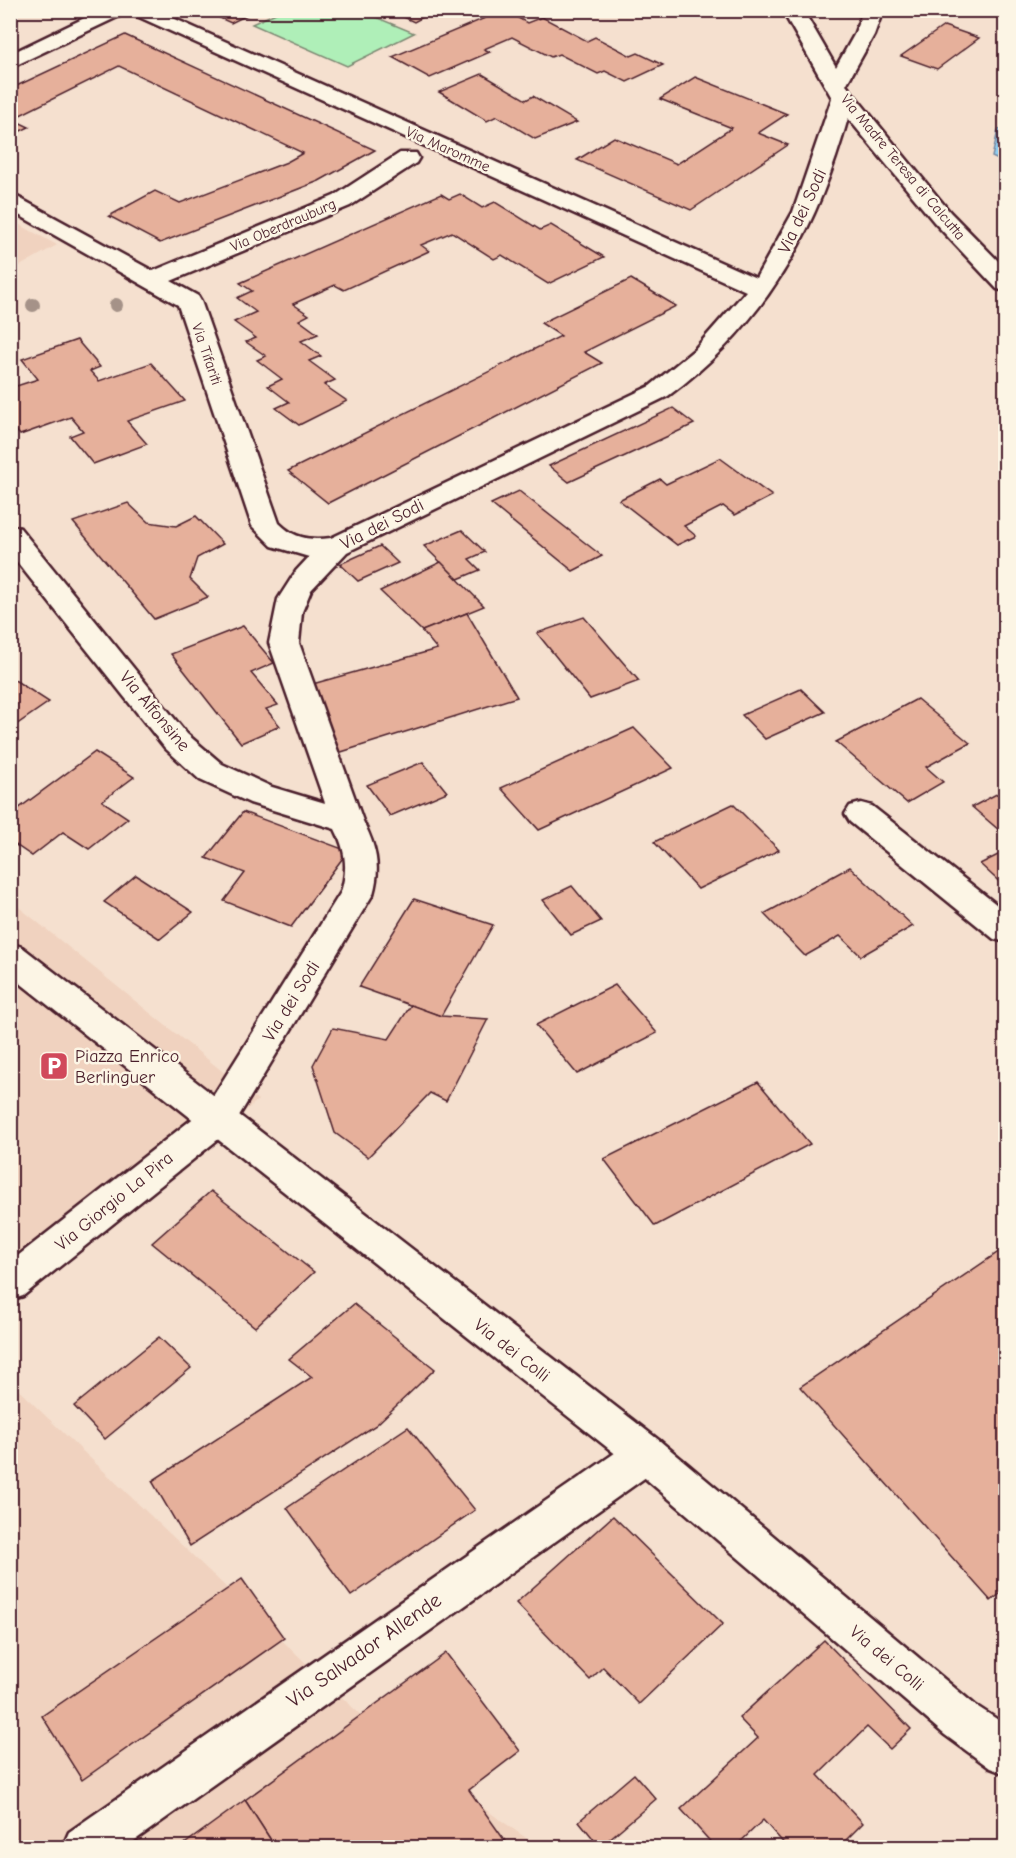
<svg xmlns="http://www.w3.org/2000/svg" width="1016" height="1858" viewBox="0 0 1016 1858" font-family="'Comic Neue',sans-serif">
  <style>
    .built { fill: #f0d2bf }
    .green { fill: #afefb8; stroke: #7c8772; stroke-width: 1.5 }
    .water { fill: #92cff2; stroke: #7589a2; stroke-width: 1.5 }
    .building { fill: #e6b09b; stroke: #4a1f2b; stroke-width: 1.5 }
    .lines { fill: none; stroke-linecap: round; stroke-linejoin: round }
    .minor-casing { stroke: #4a1f2b; stroke-width: 5 }
    .tertiary-casing { stroke: #4a1f2b; stroke-width: 5 }
    .minor { fill: #fcf5e5; fill-rule: evenodd }
    .tertiary { fill: #fcf5e5; fill-rule: evenodd }
    .tree { fill: #a59288 }
    .labels { text-anchor: middle; stroke-width: 5; stroke-linejoin: round; paint-order: stroke }
    .far-street-label { font-size: 15px; fill: #4a1f2b; stroke: #fcf5e5 }
    .street-label { font-size: 18px; fill: #4a1f2b; stroke: #fcf5e5 }
    .poi-label { font-size: 18px; fill: #4a1f2b; stroke: #fcf5e5; text-anchor: start }
    .near-street-label { font-size: 21px; fill: #4a1f2b; stroke: #fcf5e5 }
  </style>
  <rect width="100%" height="100%" fill="#f5e0cf"/>
  <filter id="ink" filterUnits="userSpaceOnUse"><feTurbulence type="fractalNoise" baseFrequency=".0167" numOctaves="2"/><feDisplacementMap in="SourceGraphic" scale="12" xChannelSelector="R" yChannelSelector="G"/><feConvolveMatrix kernelMatrix="1 2 1 2 8 2 1 2 1" color-interpolation-filters="sRGB"/></filter>
  <g filter="url(#ink)">
    <!-- built -->
    <g class="built">
      <polygon points="11,220 57,245 11,271"/>
      <polygon points="10,900 258,1100 11,1306 10,1306"/>
      <polygon points="10,1382 389,1742 539,1847 11,1847"/>
    </g>
    <!-- green -->
    <polygon class="green" points="280,11 361,11 414,33 347,66 252,24"/>
    <!-- water -->
    <polygon class="water" points="1005,128 1006,128 1005,163 992,157 998,130"/>
    <!-- building -->
    <g class="building">
      <polygon points="202,10 257,10 231,23"/>
      <polygon points="389,10 436,10 414,22"/>
      <polygon points="504,10 527,23 542,17 587,41 595,37 631,56 638,53 663,65 627,82 605,71 598,74 559,54 551,57 512,37 484,49 490,52 430,78 392,57"/>
      <polygon points="944,26 979,38 937,69 901,56"/>
      <polygon points="125,35 375,150 319,181 160,243 109,216 155,191 180,203 287,162 303,153 119,66 12,119 29,127 10,136 10,89"/>
      <polygon points="482,74 526,100 533,96 577,122 535,139 497,116 487,121 439,92"/>
      <polygon points="695,77 787,114 758,133 788,145 691,210 577,160 614,137 677,164 732,128 660,99"/>
      <polygon points="441,194 449,199 460,194 482,208 495,202 540,230 551,225 604,257 548,284 502,255 494,259 452,232 421,245 429,251 344,290 335,285 293,304 309,315 299,320 318,334 301,341 321,356 309,361 335,380 324,385 347,401 299,425 276,408 289,402 268,386 282,379 257,360 266,356 246,342 256,338 234,322 256,312 237,298 252,291 240,283"/>
      <polygon points="631,279 676,306 584,352 602,363 328,503 288,471 561,336 541,323"/>
      <polygon points="77,340 100,367 90,371 99,381 151,363 185,401 127,421 147,444 93,464 70,436 83,431 71,417 20,435 10,423 10,388 38,379 22,359"/>
      <polygon points="673,408 694,424 569,482 549,466"/>
      <polygon points="720,458 772,496 735,515 723,506 684,526 696,536 677,545 619,500 660,479 666,484"/>
      <polygon points="519,491 602,556 573,571 491,504"/>
      <polygon points="128,503 148,522 176,526 196,516 223,544 197,558 190,579 208,597 154,619 73,522"/>
      <polygon points="462,530 485,552 469,559 480,570 458,579 424,546"/>
      <polygon points="380,546 398,563 358,581 340,564"/>
      <polygon points="441,562 484,606 422,631 380,591"/>
      <polygon points="467,613 517,697 338,753 309,685 437,649 422,631"/>
      <polygon points="584,617 639,681 590,699 537,633"/>
      <polygon points="243,626 274,663 251,673 278,705 266,709 280,726 241,743 171,654"/>
      <polygon points="10,677 49,702 10,729"/>
      <polygon points="801,689 825,712 765,739 742,715"/>
      <polygon points="917,699 970,743 926,767 943,782 907,803 836,742"/>
      <polygon points="634,728 673,768 539,830 501,788"/>
      <polygon points="95,752 134,777 102,801 128,818 89,849 63,832 32,856 10,841 10,815"/>
      <polygon points="423,762 447,792 390,816 367,785"/>
      <polygon points="1006,789 1006,836 972,807"/>
      <polygon points="733,804 779,850 698,889 654,842"/>
      <polygon points="243,812 348,851 291,927 224,901 245,873 206,858"/>
      <polygon points="1006,851 1006,888 980,864"/>
      <polygon points="850,867 913,926 861,956 840,936 805,956 764,914"/>
      <polygon points="136,875 193,912 160,939 104,902"/>
      <polygon points="572,886 601,921 571,935 543,900"/>
      <polygon points="414,899 493,925 441,1016 359,987"/>
      <polygon points="615,985 657,1033 577,1074 536,1025"/>
      <polygon points="411,1005 441,1016 488,1019 446,1101 430,1093 368,1157 335,1133 313,1065 333,1028 389,1039"/>
      <polygon points="758,1082 810,1144 655,1226 604,1159"/>
      <polygon points="211,1191 314,1272 255,1327 152,1243"/>
      <polygon points="1006,1247 1006,1589 991,1601 800,1387"/>
      <polygon points="354,1304 435,1369 376,1425 190,1546 152,1481 312,1377 289,1359"/>
      <polygon points="159,1337 191,1368 105,1439 74,1406"/>
      <polygon points="408,1427 475,1510 351,1596 287,1508"/>
      <polygon points="613,1516 723,1624 639,1704 603,1667 590,1680 516,1603"/>
      <polygon points="242,1579 284,1638 82,1780 42,1716"/>
      <polygon points="824,1640 911,1729 890,1749 867,1727 818,1775 863,1823 838,1848 788,1848 763,1820 734,1848 716,1848 681,1809 758,1738 739,1718"/>
      <polygon points="446,1653 520,1751 469,1790 510,1848 276,1848 245,1800"/>
      <polygon points="634,1774 656,1799 600,1847 579,1821"/>
      <polygon points="245,1800 276,1848 179,1848"/>
    </g>
    <g class="lines">
      <!-- minor casing -->
      <g class="minor-casing">
        <g id="minor">
          <path d="M101,10H155L756,278L793,212L832,98L782,10H803L836,67L854,35L863,10H883L874,35L846,85L950,212L1006,269V291L997,289L934,222L848,118C816,233 765,324 668,396L347,552L311,590L302,612L299,643L363,821C376,847 381,866 373,894L231,1129L23,1296L10,1300V1262L205,1109L341,892C348,869 346,851 335,829L250,803L200,780L165,748L10,553V525L20,528L187,734L222,764L272,787L325,803L269,643L278,599L296,571L309,557L272,546L252,526L178,305L10,210V193L153,271L334,196L400,153H416L419,158L416,163L350,206L171,281L198,296L201,301L279,523C294,538 309,541 331,538L650,386L694,350L746,291L128,12L10,68V54Z"/>
          <polygon points="861,803 872,806 1006,912 1006,942 994,939 850,822 845,814 850,806"/>
          <polygon points="646,1436 660,1441 666,1454 660,1467 124,1848 62,1848 69,1832 632,1441"/>
        </g>
      </g>
      <!-- tertiary casing -->
      <g class="tertiary-casing">
        <polygon id="tertiary" points="10,943 22,947 660,1441 975,1705 1006,1725 1006,1774 990,1768 945,1735 632,1467 10,975"/>
      </g>
      <!-- minor -->
      <use href="#minor" class="minor"/>
      <!-- tertiary -->
      <use href="#tertiary" class="tertiary"/>
    </g>
    <!-- trees -->
    <g class="tree">
      <circle cx="33" cy="305" r="7"/>
      <circle cx="116" cy="305" r="7"/>
    </g>
  </g>
  <!-- icons -->
  <defs>
    <g id="parking-square" transform="scale(1.5)"><rect x="-9" y="-9" width="18" height="18" rx="4" fill="#d1495b" stroke="#fcf5e5"/><path d="M-3.5-5.5H1a3.5 3.5 0 0 1 0 7H-1V5.5H-3.5ZM-1-3.4V-.6H.8a1.4 1.4 0 0 0 0-2.8Z" fill="#fff"/></g>
  </defs>
  <g fill-rule="evenodd">
    <use href="#parking-square" x="54" y="1066"/>
  </g>
  <g class="labels">
    <!-- far-street labels -->
    <g class="far-street-label">
      <text transform="translate(448 149) rotate(24)" y="5">Via Maromme</text>
      <text transform="translate(903 167) rotate(50)" y="5">Via Madre Teresa di Calcutta</text>
      <text transform="translate(283 225) rotate(-23)" y="5">Via Oberdrauburg</text>
      <text transform="translate(207 354) rotate(71)" y="5">Via Tifariti</text>
    </g>
    <!-- street labels -->
    <g class="street-label">
      <text transform="translate(802 211) rotate(-65)" y="6">Via dei Sodi</text>
      <text transform="translate(382 524) rotate(-27)" y="6">Via dei Sodi</text>
      <text transform="translate(155 711) rotate(50)" y="6">Via Alfonsine</text>
      <text transform="translate(291 1001) rotate(-58)" y="6">Via dei Sodi</text>
      <text transform="translate(114 1201) rotate(-39)" y="6">Via Giorgio La Pira</text>
      <text transform="translate(512 1350) rotate(38)" y="6">Via dei Colli</text>
      <text transform="translate(887 1658) rotate(40)" y="6">Via dei Colli</text>
    </g>
    <!-- poi labels -->
    <g class="poi-label">
      <text x="75" y="1062">Piazza Enrico<tspan x="75" dy="21">Berlinguer</tspan></text>
    </g>
    <!-- near-street labels -->
    <g class="near-street-label">
      <text transform="translate(364 1650) rotate(-35)" y="7">Via Salvador Allende</text>
    </g>
  </g>
  <!-- margin -->
  <rect width="1016" height="1858" fill="none" stroke="#fcf5e5" stroke-width="36"/>
  <rect x="18" y="18" width="980" height="1822" fill="none" stroke="#4a1f2b" stroke-width="2" filter="url(#ink)"/>
</svg>
